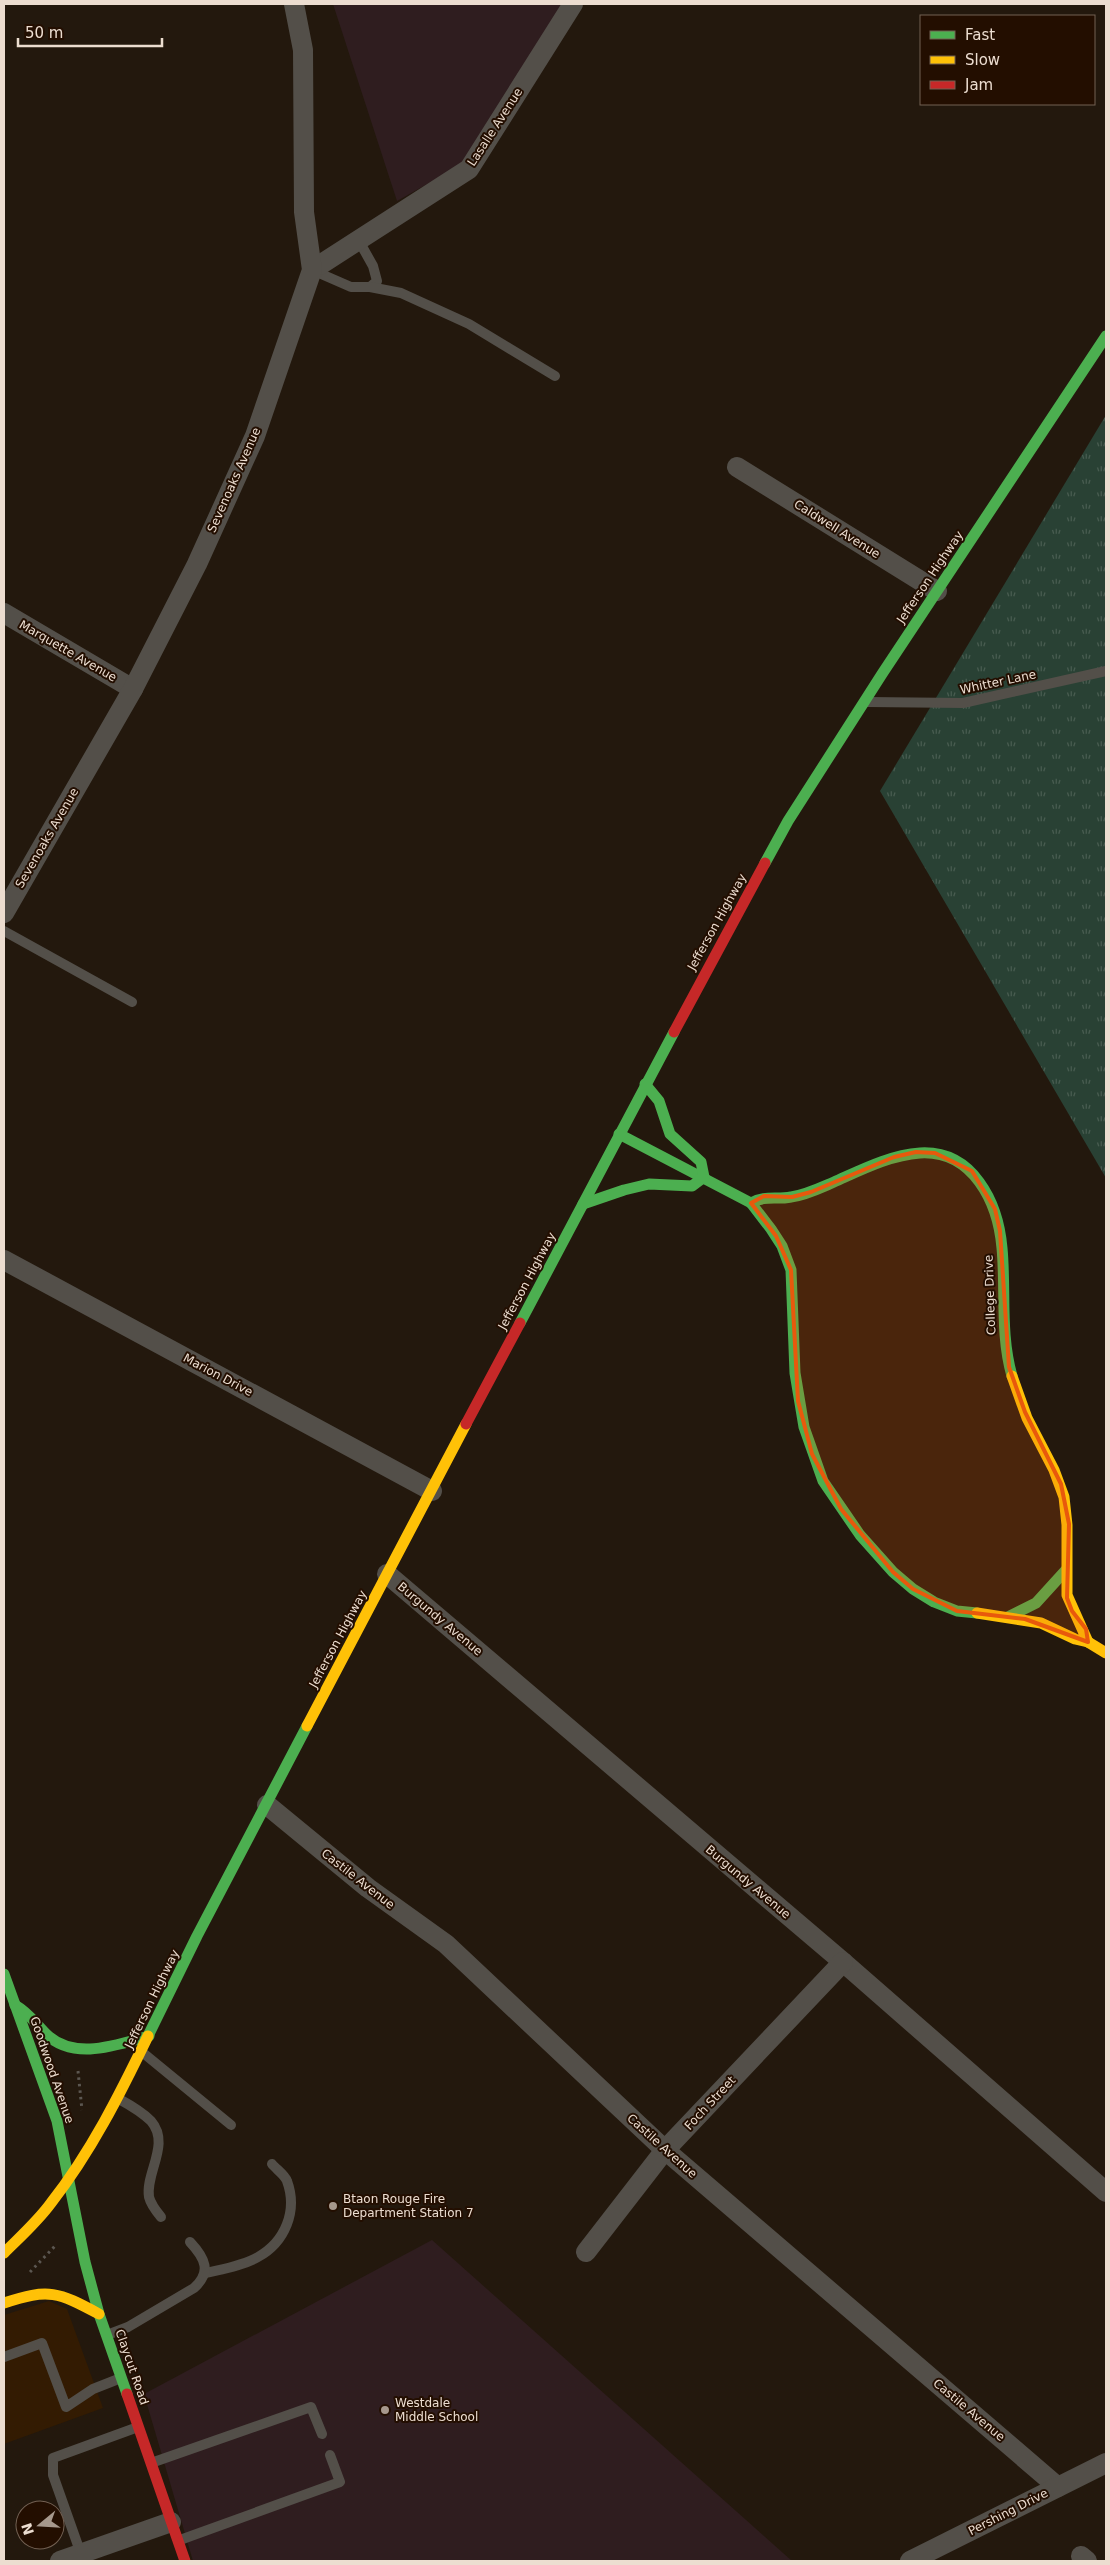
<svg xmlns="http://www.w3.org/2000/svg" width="1110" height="2565" viewBox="0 0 1110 2565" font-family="'DejaVu Sans',sans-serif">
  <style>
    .built { fill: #331b02 }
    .education { fill: #2f1d1f }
    .grass { fill: url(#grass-tufts) }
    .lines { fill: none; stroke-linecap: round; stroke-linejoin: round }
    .path { stroke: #5c5751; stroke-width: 3; stroke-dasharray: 2.5 4; stroke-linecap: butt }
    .lane { stroke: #534f49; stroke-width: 10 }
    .street { stroke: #534f49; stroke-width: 20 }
    .fast { stroke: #4caf50; stroke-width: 11 }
    .slow { stroke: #ffc107; stroke-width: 11 }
    .jam { stroke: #c62828; stroke-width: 11 }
    .marked { fill: #e8590c; fill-opacity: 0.2; stroke: #e8590c; stroke-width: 4; stroke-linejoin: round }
    .poi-dot { fill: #a6988c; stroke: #230e00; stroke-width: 2 }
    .labels { text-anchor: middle; stroke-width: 4; stroke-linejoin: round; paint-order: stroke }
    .street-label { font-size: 12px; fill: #ecddd0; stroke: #230e00 }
    .poi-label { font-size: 12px; fill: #ecddd0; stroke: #230e00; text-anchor: start }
  </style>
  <defs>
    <pattern id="grass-tufts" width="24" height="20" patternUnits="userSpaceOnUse" patternTransform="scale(1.25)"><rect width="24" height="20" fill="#294134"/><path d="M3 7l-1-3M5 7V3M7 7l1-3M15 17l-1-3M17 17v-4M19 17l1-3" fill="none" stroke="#485c50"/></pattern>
  </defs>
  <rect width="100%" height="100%" fill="#23180d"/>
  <!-- built -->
  <polygon class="built" points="49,2301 67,2309 103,2408 4,2444 4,2315"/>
  <!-- education -->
  <g class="education">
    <polygon points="333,4 563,4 463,164 397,201"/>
    <polygon points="432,2240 792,2561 193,2561 144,2394"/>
  </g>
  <!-- grass -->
  <polygon class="grass" points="1106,415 1106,1178 880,791"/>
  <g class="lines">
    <!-- path -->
    <g class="path">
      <polyline points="78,2071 82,2110"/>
      <polyline points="30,2272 57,2244"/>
    </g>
    <!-- lane -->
    <g class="lane">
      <polyline points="359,241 373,266 377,281 370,287"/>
      <polyline points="312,270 351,287 370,287 401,293 469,324 555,376"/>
      <polyline points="868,702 963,703 1106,671"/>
      <polyline points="4,931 132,1002"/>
      <polyline points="142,2052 231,2125"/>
      <path d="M119,2099C130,2105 142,2112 151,2121C171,2144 145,2173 149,2197C151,2205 156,2211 161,2217"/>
      <path d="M206,2273C223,2269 242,2266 258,2257C285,2242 298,2211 287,2181C285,2175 276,2169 272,2164"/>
      <path d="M107,2335L128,2327L194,2288C212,2272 205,2258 190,2242"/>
      <polyline points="4,2357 42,2343 66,2407 93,2389 121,2378"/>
      <polyline points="151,2463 311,2407 322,2434"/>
      <polyline points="180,2540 340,2482 330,2455"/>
      <polyline points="81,2554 53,2475 53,2458 138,2427"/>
    </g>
    <!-- street -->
    <g class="street">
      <polyline points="312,270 469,169 573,4"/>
      <polyline points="737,467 937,591"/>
      <polyline points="4,613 133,689"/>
      <polyline points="4,913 133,689 197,564 255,436 312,270 304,212 303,50 294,4"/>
      <polyline points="4,1260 432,1491"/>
      <polyline points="387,1574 843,1962 1106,2192"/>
      <polyline points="267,1805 368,1888 446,1944 665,2150 1058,2487"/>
      <polyline points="586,2252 665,2150 843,1962"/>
      <polyline points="1081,2556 1087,2561"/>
      <polyline points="60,2561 171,2522"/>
      <polyline points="910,2561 1106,2463"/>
    </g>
    <!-- fast -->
    <g class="fast">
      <polyline points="765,863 788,821 882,674 1106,336"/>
      <polyline points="619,1134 751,1203 771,1229 782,1246 791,1270 795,1373 804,1427 823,1481 860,1535 893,1572 913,1589 934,1602 957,1611 977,1613"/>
      <path d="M751,1203C765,1195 776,1200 791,1197C806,1195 820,1188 834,1182C861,1170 890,1155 920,1153C973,1150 998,1202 1002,1248C1006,1291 1000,1334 1012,1376"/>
      <polyline points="583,1204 624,1190 649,1184 692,1186 704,1177 701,1162 670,1134 659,1101 645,1084"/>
      <polyline points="520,1323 674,1032"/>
      <polyline points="1008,1617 1036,1603 1066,1570"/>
      <polyline points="4,1974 57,2121 85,2262 99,2314 127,2394"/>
      <path d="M15,2005C29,2013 35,2023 46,2034C74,2061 116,2045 149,2036"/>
      <polyline points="148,2036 197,1936 307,1726"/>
    </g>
    <!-- slow -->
    <g class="slow">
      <polyline points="1012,1376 1027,1418 1054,1470 1064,1497 1067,1525 1067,1595 1088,1642"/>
      <polyline points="977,1613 1041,1623 1075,1639 1088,1642 1106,1653"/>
      <polyline points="307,1726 466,1424"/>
      <path d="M4,2253C20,2237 38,2221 51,2203C91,2152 120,2094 148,2036"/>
      <path d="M4,2303C49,2288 58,2292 99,2314"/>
    </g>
    <!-- jam -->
    <g class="jam">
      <polyline points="674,1032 765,863"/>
      <polyline points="466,1424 520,1323"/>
      <polyline points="127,2394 185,2561"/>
    </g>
  </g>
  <!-- marked area -->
  <path class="marked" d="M916,1152L935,1153L972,1171L995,1209L1000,1231L1009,1367L1025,1412L1061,1484L1069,1524L1067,1598L1072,1611L1086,1629L1088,1642L1025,1619L957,1611L913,1589L893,1572L841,1509L812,1454L798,1401L791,1270L776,1236L751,1203L764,1196L792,1197L811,1192L894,1157Z"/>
  <!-- markers -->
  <g class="poi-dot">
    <circle cx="333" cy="2206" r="5"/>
    <circle cx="385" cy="2410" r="5"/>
  </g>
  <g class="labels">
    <!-- street labels -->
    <g class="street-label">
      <text transform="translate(495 127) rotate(-57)" y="4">Lasalle Avenue</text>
      <text transform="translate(234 480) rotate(-66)" y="4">Sevenoaks Avenue</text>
      <text transform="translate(837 529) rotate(32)" y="4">Caldwell Avenue</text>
      <text transform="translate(930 577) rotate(-56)" y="4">Jefferson Highway</text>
      <text transform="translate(68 651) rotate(30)" y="4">Marquette Avenue</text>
      <text transform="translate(998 682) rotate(-12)" y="4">Whitter Lane</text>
      <text transform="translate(47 838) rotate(-60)" y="4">Sevenoaks Avenue</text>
      <text transform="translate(717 922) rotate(-61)" y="4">Jefferson Highway</text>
      <text transform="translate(527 1281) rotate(-62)" y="4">Jefferson Highway</text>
      <text transform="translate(990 1295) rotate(-92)" y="4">College Drive</text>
      <text transform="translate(218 1375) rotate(28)" y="4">Marion Drive</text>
      <text transform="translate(440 1619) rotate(40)" y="4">Burgundy Avenue</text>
      <text transform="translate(338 1639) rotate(-62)" y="4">Jefferson Highway</text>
      <text transform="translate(358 1879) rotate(38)" y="4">Castile Avenue</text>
      <text transform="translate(748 1882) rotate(40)" y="4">Burgundy Avenue</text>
      <text transform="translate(152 1999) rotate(-64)" y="4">Jefferson Highway</text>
      <text transform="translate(52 2070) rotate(71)" y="4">Goodwood Avenue</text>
      <text transform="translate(710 2103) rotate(-47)" y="4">Foch Street</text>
      <text transform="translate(662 2146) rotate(42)" y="4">Castile Avenue</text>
      <text transform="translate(132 2367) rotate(71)" y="4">Claycut Road</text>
      <text transform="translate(969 2410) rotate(40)" y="4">Castile Avenue</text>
      <text transform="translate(1008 2512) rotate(-27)" y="4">Pershing Drive</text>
    </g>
    <!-- poi labels -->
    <g class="poi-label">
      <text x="343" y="2203">Btaon Rouge Fire<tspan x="343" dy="14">Department Station 7</tspan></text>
      <text x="395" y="2407">Westdale<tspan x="395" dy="14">Middle School</tspan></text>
    </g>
  </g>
  <!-- border -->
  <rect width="1110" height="2565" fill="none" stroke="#ecddd0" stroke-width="10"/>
  <!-- legend -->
  <rect x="920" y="15" width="175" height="90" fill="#230e00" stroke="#736153"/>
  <rect x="930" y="31" width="25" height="8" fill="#4caf50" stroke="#736153"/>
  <text x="965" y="40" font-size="15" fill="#ecddd0">Fast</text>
  <rect x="930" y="56" width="25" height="8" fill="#ffc107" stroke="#736153"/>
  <text x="965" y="65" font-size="15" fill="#ecddd0">Slow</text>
  <rect x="930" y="81" width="25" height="8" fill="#c62828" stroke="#736153"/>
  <text x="965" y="90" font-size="15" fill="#ecddd0">Jam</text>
  <!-- north arrow -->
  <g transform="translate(40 2525) rotate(252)"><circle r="24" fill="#230e00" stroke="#736153"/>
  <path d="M0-4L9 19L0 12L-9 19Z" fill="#a6988c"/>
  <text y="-8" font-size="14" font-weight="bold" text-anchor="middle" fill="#ecddd0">N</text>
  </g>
  <!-- scale -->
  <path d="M18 38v8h144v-8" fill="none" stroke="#ecddd0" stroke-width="2.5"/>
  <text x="25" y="38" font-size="15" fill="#ecddd0" stroke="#230e00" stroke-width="4" paint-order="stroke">50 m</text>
</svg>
